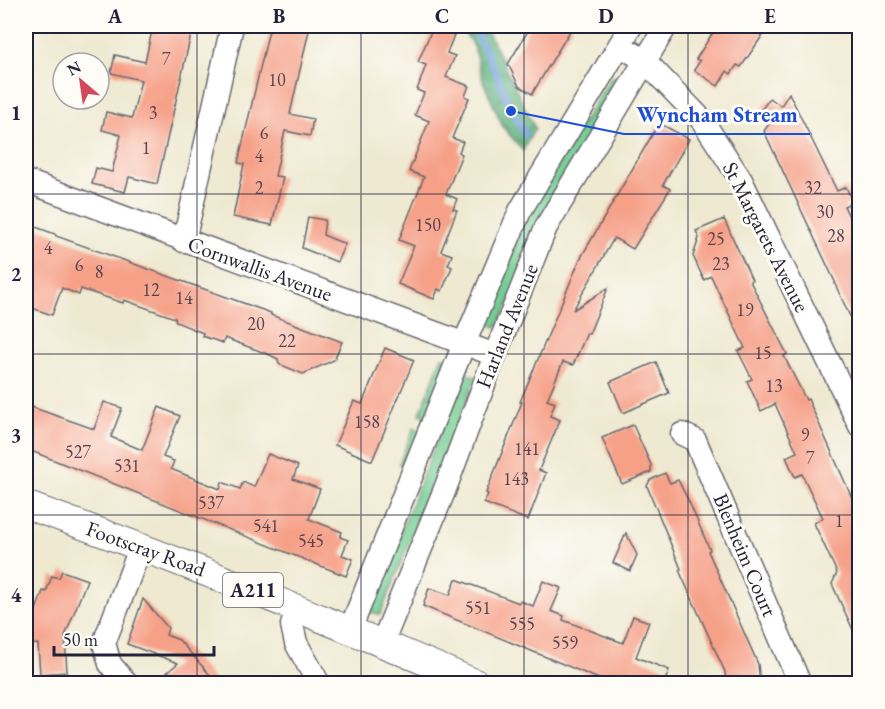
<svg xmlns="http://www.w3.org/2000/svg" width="885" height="709" viewBox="0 0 885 709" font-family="'EB Garamond',serif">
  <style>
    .green { fill: #75cd93; stroke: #4c7867; stroke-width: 1.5 }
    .forest { fill: url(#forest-crowns); stroke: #41695c; stroke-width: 1.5 }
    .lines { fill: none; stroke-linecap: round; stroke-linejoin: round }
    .stream { stroke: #6e9ed8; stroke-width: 7 }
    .building { fill: #f6a088 }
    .minor-casing { stroke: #69686f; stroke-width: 25 }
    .major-casing { stroke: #69686f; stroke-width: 29 }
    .minor { stroke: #fff; stroke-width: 22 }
    .major { stroke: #fff; stroke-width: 27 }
    .grid { fill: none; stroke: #22223b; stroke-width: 1.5; stroke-opacity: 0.55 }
    .labels { text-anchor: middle; stroke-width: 6; stroke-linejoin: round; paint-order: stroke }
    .number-label { font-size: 18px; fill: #57424e }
    .shield { fill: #fdfcf7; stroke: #646373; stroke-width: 1.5 }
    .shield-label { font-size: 20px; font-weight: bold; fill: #22223b }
    .street-label { font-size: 21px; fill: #22223b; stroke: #fdfcf7 }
    .leader { fill: none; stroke: #1d4ed8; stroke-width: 2 }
    .callout-dot { fill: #1d4ed8; stroke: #fdfcf7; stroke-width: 2 }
    .callout-label { font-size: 22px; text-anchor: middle; font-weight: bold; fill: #1d4ed8; stroke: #fdfcf7; stroke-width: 6; stroke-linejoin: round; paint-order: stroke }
    .neatline { fill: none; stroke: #22223b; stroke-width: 2 }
    .grid-label { font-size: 20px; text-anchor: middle; font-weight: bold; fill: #22223b }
  </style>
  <defs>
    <pattern id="forest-crowns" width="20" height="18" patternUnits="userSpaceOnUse" patternTransform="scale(1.5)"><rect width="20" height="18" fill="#60b07d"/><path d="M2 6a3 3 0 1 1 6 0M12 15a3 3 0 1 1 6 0" fill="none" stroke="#4f8f68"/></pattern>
  </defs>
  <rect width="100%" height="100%" fill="#fdfcf7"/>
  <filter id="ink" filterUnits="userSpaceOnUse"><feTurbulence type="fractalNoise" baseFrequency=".0167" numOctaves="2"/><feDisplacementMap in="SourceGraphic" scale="12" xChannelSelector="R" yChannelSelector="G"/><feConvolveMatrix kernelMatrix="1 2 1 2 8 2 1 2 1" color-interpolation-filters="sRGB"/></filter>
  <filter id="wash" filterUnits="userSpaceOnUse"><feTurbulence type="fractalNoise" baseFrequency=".008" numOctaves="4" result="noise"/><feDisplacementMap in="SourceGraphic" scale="24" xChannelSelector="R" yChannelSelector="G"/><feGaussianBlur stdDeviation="1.35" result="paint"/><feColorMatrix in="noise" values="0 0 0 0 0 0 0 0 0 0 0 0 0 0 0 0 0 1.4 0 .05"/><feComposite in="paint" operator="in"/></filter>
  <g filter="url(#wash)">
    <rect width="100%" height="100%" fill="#eee9d0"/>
    <!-- green -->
    <g class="green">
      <polygon points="611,77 616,77 620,80 618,86 497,327 484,323 528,213"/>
      <polygon points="442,357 450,360 427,417 420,414"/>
      <polygon points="464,373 476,377 380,615 369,611"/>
      <polygon points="414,428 423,432 409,468 399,464"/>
    </g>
    <!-- forest -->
    <polygon class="forest" points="460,26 485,26 535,128 523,151 503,127 484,84 473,45"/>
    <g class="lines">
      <!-- stream -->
      <path class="stream" d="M472,26C493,60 504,99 525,134"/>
    </g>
    <g id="blocks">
      <!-- building -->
      <g class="building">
        <polygon points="153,26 171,26 192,30 157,184 129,177 125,192 92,184 96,168 112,172 121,135 102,130 106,112 132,118 141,80 111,73 115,55 145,62"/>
        <polygon points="270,26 310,26 290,114 313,119 310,136 285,131 275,176 283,177 272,225 233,217 244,164 238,163"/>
        <polygon points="531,26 573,26 532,94 519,86 508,64"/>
        <polygon points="717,26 769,26 741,67 737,65 731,74 727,71 718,86 694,70 700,61 696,59"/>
        <polygon points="433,27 454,35 447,53 455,56 446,77 469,86 465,96 469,98 452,138 463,142 459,152 462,154 446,194 457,199 453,209 457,210 441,251 452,255 448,265 452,267 442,291 438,289 434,299 398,284 414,246 399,240 424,177 409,171 429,121 415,115 424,93 417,90 426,65 418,62"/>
        <polygon points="789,93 837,191 846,187 853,202 844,206 860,239 860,338 835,284 836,284 764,131 769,124 757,115 770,98 781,106"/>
        <polygon points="659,123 689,139 663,185 670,189 633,249 614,238 573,310 608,288 589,334 587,333 573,365 563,362 547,400 555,403 550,416 560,420 539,470 546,473 528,520 484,503 488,494 486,493 522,402 520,402 580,259"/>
        <polygon points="308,217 325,220 323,235 345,244 337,262 302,248"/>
        <polygon points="724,219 752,280 750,281 787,354 784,356 806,400 808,399 860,516 860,645 832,584 837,573 814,523 823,518 802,474 795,477 786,457 797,452 775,404 761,411 747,381 752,379 738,351 745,348 711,276 704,280 693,256 699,238 696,231"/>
        <polygon points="33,226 55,234 56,236 271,313 271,315 342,342 334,360 303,374 279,364 278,359 270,355 225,338 223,343 202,336 203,333 176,322 175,318 124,300 123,303 81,289 79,295 62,288 52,315 26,306 26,228 32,230"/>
        <polygon points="385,348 414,360 372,461 335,445 354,401 362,404"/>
        <polygon points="656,362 669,393 623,413 610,382"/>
        <polygon points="104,402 122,408 111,437 142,450 159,407 180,416 163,457 174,461 171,469 220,489 222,482 240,489 243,482 254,487 268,454 298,466 293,479 320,489 309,519 342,532 340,537 348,540 342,555 353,559 346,576 26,449 26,405 94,429"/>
        <polygon points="633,425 651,465 651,472 622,484 602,438"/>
        <polygon points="665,473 670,483 678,480 690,504 710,550 708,551 758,664 760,684 726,684 725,672 679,570 681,569 647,486 650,480"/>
        <polygon points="626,533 637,555 630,571 613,563"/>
        <polygon points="62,571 87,580 65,636 67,672 40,674 38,644 27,645 26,612 35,613 43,591 46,592 52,576 59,578"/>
        <polygon points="456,579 519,603 520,601 533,606 543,581 561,588 551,611 564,616 563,620 623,643 633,616 649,622 636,657 669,670 664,684 611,684 423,606 429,588 450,595"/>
        <polygon points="143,599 168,628 166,635 179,640 218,684 154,684 178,663 127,644"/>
      </g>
    </g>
  </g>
  <g filter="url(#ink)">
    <use href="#blocks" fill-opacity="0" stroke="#69686f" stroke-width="1.5"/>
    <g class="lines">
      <!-- minor casing -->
      <g class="minor-casing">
        <g id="minor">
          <polyline points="631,52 644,60 702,120 741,180 860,426"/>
          <polyline points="26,181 495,355"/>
          <polyline points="184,241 232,26"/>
          <polyline points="682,434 695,440 800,684"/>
          <polyline points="299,608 292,625 296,643 319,684"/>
          <polyline points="350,630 464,344 520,211 631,26"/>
          <polyline points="382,644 445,489 495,355 546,227 666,26"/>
          <polyline points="127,684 110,664 104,643 141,546"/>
        </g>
      </g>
      <!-- major casing -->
      <g class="major-casing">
        <path id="major" d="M26,505C178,559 328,620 478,684"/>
      </g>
      <!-- minor -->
      <use href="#minor" class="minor"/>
      <!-- major -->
      <use href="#major" class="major"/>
    </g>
  </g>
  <!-- grid -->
  <path class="grid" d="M197,26V684M361,26V684M524,26V684M688,26V684M26,194H860M26,354H860M26,515H860"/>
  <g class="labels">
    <!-- number labels -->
    <g class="number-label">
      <text x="166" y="65">7</text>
      <text x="277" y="86">10</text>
      <text x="153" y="119">3</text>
      <text x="264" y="139">6</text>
      <text x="146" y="154">1</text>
      <text x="259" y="162">4</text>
      <text x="259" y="194">2</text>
      <text x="813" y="194">32</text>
      <text x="825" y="218">30</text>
      <text x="428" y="231">150</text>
      <text x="836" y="242">28</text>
      <text x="716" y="245">25</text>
      <text x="48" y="254">4</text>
      <text x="721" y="270">23</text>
      <text x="79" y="271">6</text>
      <text x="99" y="278">8</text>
      <text x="151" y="296">12</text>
      <text x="184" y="304">14</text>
      <text x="745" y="316">19</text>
      <text x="256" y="330">20</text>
      <text x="287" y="347">22</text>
      <text x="763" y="359">15</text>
      <text x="774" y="392">13</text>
      <text x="367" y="428">158</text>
      <text x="805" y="441">9</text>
      <text x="527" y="455">141</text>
      <text x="78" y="458">527</text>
      <text x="810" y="464">7</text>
      <text x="127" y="472">531</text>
      <text x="516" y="485">143</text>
      <text x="211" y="509">537</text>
      <text x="839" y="527">1</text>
      <text x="266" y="532">541</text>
      <text x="311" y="547">545</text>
      <text x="478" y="614">551</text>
      <text x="522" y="630">555</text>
      <text x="565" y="649">559</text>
    </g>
    <!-- shield labels -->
    <rect class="shield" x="223" y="573" width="60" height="34" rx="4.5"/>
    <g class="shield-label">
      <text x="253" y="597">A211</text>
    </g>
    <!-- street labels -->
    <g class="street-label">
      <text transform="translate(766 237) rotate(63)" y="7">St Margarets Avenue</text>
      <text transform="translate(260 269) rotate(20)" y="7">Cornwallis Avenue</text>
      <text transform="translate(507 326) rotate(-68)" y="7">Harland Avenue</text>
      <text transform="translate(146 549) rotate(20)" y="7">Footscray Road</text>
      <text transform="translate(745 555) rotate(67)" y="7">Blenheim Court</text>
    </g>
  </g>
  <!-- callouts -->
  <path class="leader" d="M511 111L624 134H810"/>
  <circle class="callout-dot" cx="511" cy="111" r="6"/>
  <g class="callout-label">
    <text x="717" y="122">Wyncham Stream</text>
  </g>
  <!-- margin -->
  <rect width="885" height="709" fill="none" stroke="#fdfcf7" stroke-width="66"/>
  <!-- north arrow -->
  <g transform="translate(81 81) rotate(331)"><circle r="28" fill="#fdfcf7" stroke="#a5a5ac" stroke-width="1.5"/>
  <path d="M0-4.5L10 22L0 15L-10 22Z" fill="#d1495b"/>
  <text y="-9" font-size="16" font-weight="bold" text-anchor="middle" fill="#22223b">N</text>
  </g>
  <!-- scale -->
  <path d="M54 646v9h160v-9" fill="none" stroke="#22223b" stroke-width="3"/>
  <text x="63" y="646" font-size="18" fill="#22223b" stroke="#fdfcf7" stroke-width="4.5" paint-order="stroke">50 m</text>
  <rect x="33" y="33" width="819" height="643" class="neatline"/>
  <g class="grid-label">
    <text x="115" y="23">A</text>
    <text x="279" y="23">B</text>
    <text x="442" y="23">C</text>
    <text x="606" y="23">D</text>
    <text x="770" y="23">E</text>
    <text x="16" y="120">1</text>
    <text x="16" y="281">2</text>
    <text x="16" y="442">3</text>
    <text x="16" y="602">4</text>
  </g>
</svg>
